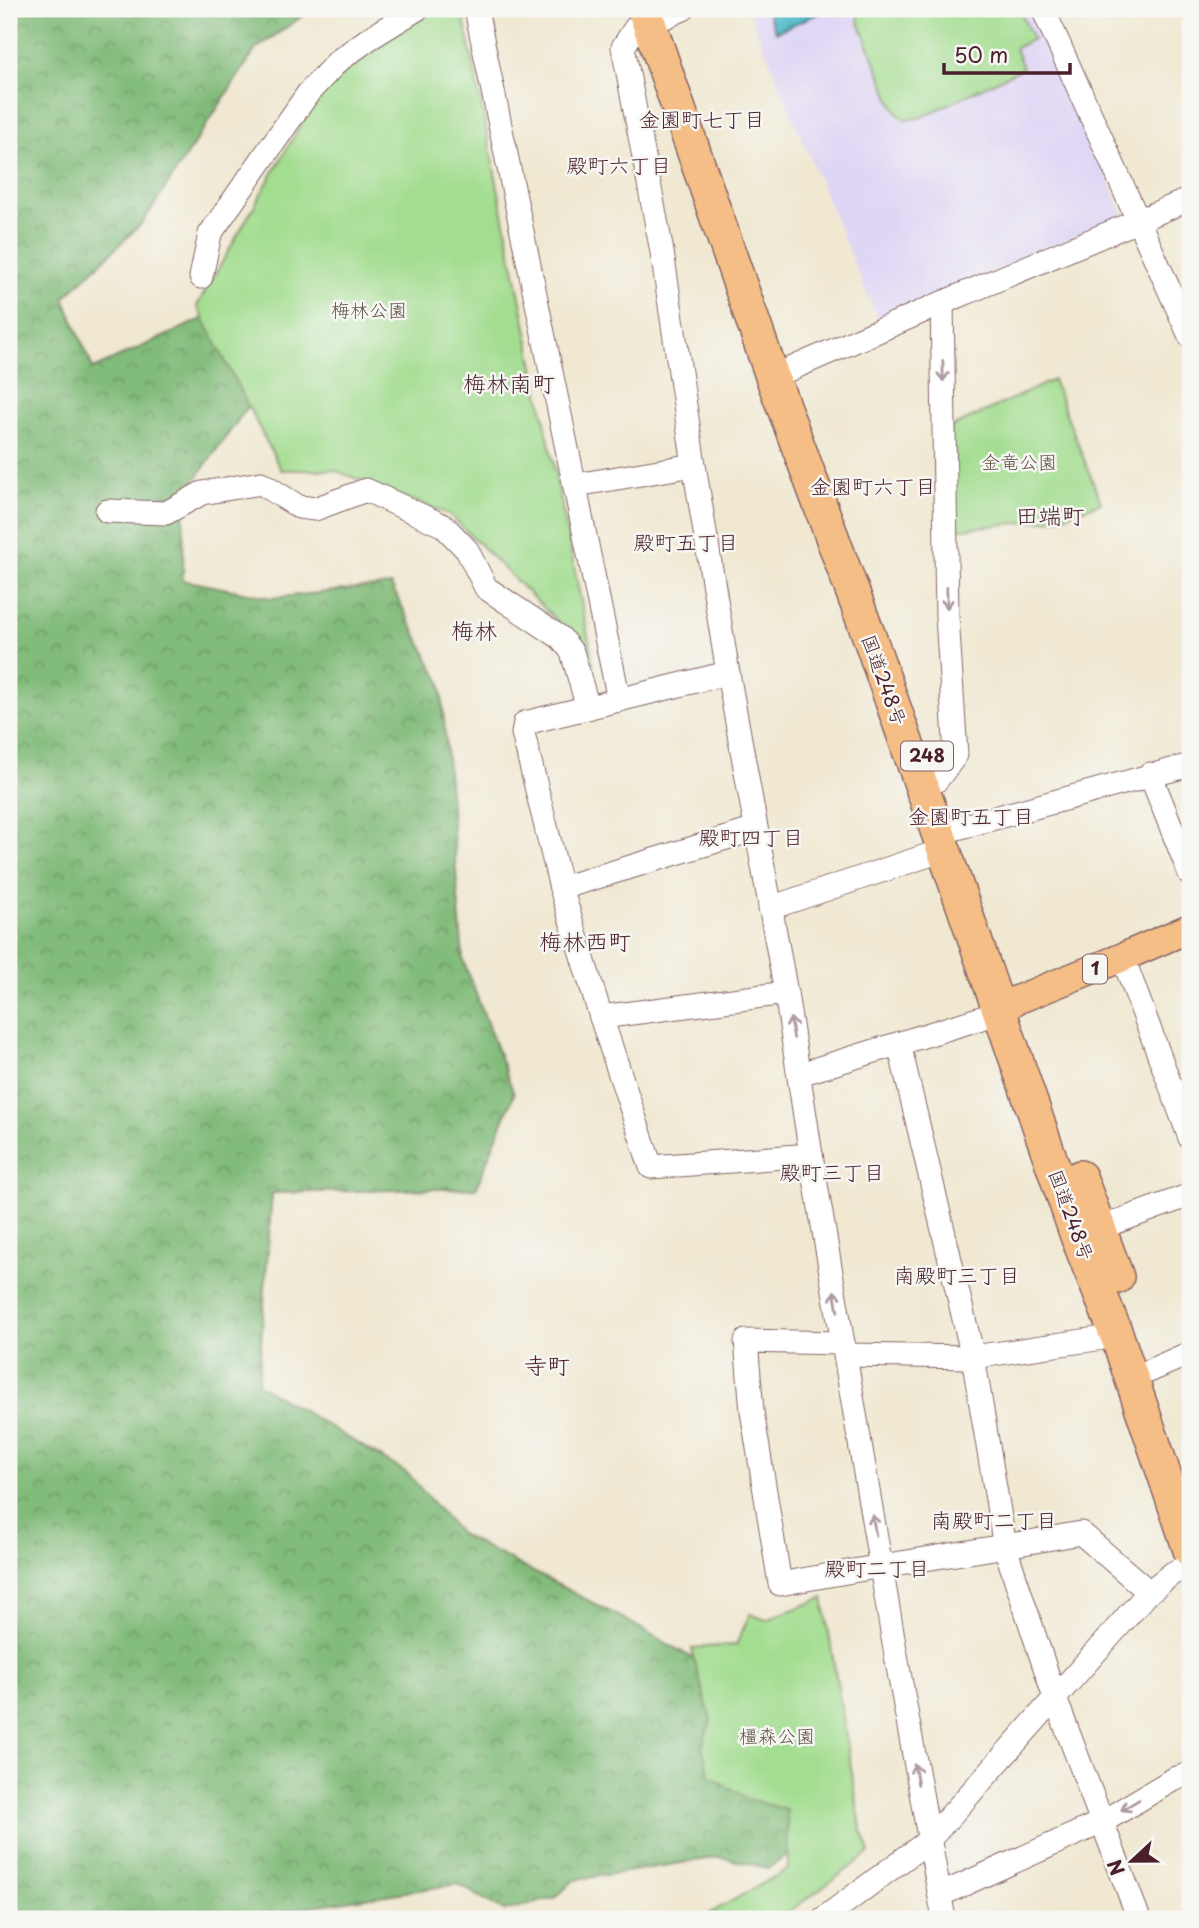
<svg xmlns="http://www.w3.org/2000/svg" width="1199" height="1928" viewBox="0 0 1199 1928" font-family="'Playpen Sans','Klee One',sans-serif">
  <style>
    .built { fill: #dfd5f5 }
    .forest { fill: url(#forest-crowns); stroke: #666e52; stroke-width: 2 }
    .park { fill: #a3dd90; stroke: #767e5e; stroke-width: 2 }
    .water { fill: url(#water-waves); stroke: #4c6c7a; stroke-width: 2 }
    .lines { fill: none; stroke-linecap: round; stroke-linejoin: round }
    .minor-casing { stroke: #846565; stroke-width: 25 }
    .major-casing { stroke: #846565; stroke-width: 31 }
    .highway-casing { stroke: #846565; stroke-width: 36 }
    .minor { stroke: #fff; stroke-width: 23 }
    .major { stroke: #f6be87; stroke-width: 28 }
    .highway { stroke: #f6be87; stroke-width: 33 }
    .oneway { stroke: #ae9aa0 }
    .labels { text-anchor: middle; stroke-width: 5; stroke-linejoin: round; paint-order: stroke }
    .shield { fill: #f6f6f2; stroke: #7e6067; stroke-width: 2 }
    .shield-label { font-size: 18px; font-weight: bold; fill: #4a1f2b }
    .park-label { font-size: 19px; fill: #604e44; stroke: #f6f6f2 }
    .street-label { font-size: 19px; fill: #4a1f2b; stroke: #f6f6f2 }
    .neighbourhood-label { font-size: 21px; fill: #4a1f2b; stroke: #f6f6f2 }
    .quarter-label { font-size: 23px; fill: #4a1f2b; stroke: #f6f6f2 }
  </style>
  <defs>
    <pattern id="forest-crowns" width="20" height="18" patternUnits="userSpaceOnUse" patternTransform="scale(1.75)"><rect width="20" height="18" fill="#82bc7a"/><path d="M2 6a3 3 0 1 1 6 0M12 15a3 3 0 1 1 6 0" fill="none" stroke="#6c9864"/></pattern>
    <pattern id="water-waves" width="16" height="10" patternUnits="userSpaceOnUse" patternTransform="scale(1.75)"><rect width="16" height="10" fill="#4ebac9"/><path d="M0 5q4-4 8 0t8 0" fill="none" stroke="#4397a3"/></pattern>
  </defs>
  <rect width="100%" height="100%" fill="#f6f6f2"/>
  <filter id="ink" filterUnits="userSpaceOnUse"><feTurbulence type="fractalNoise" baseFrequency=".0143" numOctaves="2"/><feDisplacementMap in="SourceGraphic" scale="14" xChannelSelector="R" yChannelSelector="G"/><feConvolveMatrix kernelMatrix="1 2 1 2 8 2 1 2 1" color-interpolation-filters="sRGB"/></filter>
  <filter id="wash" filterUnits="userSpaceOnUse"><feTurbulence type="fractalNoise" baseFrequency=".00686" numOctaves="4" result="noise"/><feDisplacementMap in="SourceGraphic" scale="28" xChannelSelector="R" yChannelSelector="G"/><feGaussianBlur stdDeviation="1.57" result="paint"/><feColorMatrix in="noise" values="0 0 0 0 0 0 0 0 0 0 0 0 0 0 0 0 0 1.4 0 .05"/><feComposite in="paint" operator="in"/></filter>
  <g filter="url(#wash)">
    <rect width="100%" height="100%" fill="#f0e8d1"/>
    <!-- built -->
    <polygon class="built" points="748,9 1030,9 1124,215 878,321"/>
    <!-- forest -->
    <polygon class="forest" points="9,9 312,9 256,49 143,222 64,298 93,369 213,314 254,398 184,495 183,580 272,598 391,585 441,683 463,960 514,1094 476,1188 272,1193 258,1384 407,1473 460,1534 624,1619 694,1659 711,1720 702,1747 816,1798 802,1846 768,1868 719,1857 574,1880 555,1898 504,1911 458,1884 306,1907 250,1919 9,1919"/>
    <!-- park -->
    <g class="park">
      <polygon points="436,9 462,9 594,666 572,636 449,514 334,470 281,470 197,306 317,96 374,45"/>
      <polygon points="858,9 1019,9 1033,39 1015,48 1023,68 922,117 907,120 899,115 892,103 858,20"/>
      <polygon points="1053,380 1101,503 1055,519 952,530 950,428"/>
      <polygon points="823,1598 861,1828 870,1853 779,1919 638,1919 705,1916 788,1869 787,1810 749,1799 710,1776 702,1747 711,1720 694,1659 692,1648 736,1645 750,1614 766,1620"/>
    </g>
    <!-- water -->
    <polygon class="water" points="766,9 829,9 776,32"/>
  </g>
  <g filter="url(#ink)">
    <g class="lines">
      <!-- minor casing -->
      <g class="minor-casing">
        <g id="minor">
          <polyline points="476,9 619,700"/>
          <polyline points="683,9 649,24 636,27 623,47 662,252 694,465 728,673 786,993 811,1155 898,1667 944,1919"/>
          <polyline points="1043,9 1190,336"/>
          <polyline points="201,277 210,234 309,92 338,61 370,38 417,9"/>
          <polyline points="786,371 942,303 1190,199"/>
          <polyline points="576,485 694,465"/>
          <polyline points="107,511 166,513 202,493 261,483 299,507 315,509 366,490 444,526 467,550 486,588 561,638 572,652 588,708"/>
          <polyline points="728,673 525,723 523,733 561,888 601,1017 651,1167 811,1155"/>
          <polyline points="1150,774 1190,874"/>
          <polyline points="936,781 956,755 947,616 942,303"/>
          <polyline points="954,829 1190,765"/>
          <polyline points="561,888 756,829"/>
          <polyline points="770,908 944,850"/>
          <polyline points="1126,966 1190,1138"/>
          <polyline points="601,1017 786,993"/>
          <polyline points="899,1044 973,1357 1005,1547 1055,1698 1139,1919"/>
          <polyline points="800,1074 1001,1012"/>
          <polyline points="1100,1228 1190,1195"/>
          <path d="M843,1343L746,1341L752,1411L780,1584C880,1565 981,1551 1081,1533L1149,1592"/>
          <polyline points="846,1355 973,1357 1117,1336"/>
          <polyline points="1149,1371 1190,1353"/>
          <polyline points="940,1895 1102,1822 1174,1779 1190,1774"/>
          <polyline points="823,1919 928,1841 1149,1592 1173,1573 1190,1565"/>
        </g>
      </g>
      <!-- major casing -->
      <g class="major-casing">
        <polyline id="major" points="1001,1012 1014,1001 1123,957 1190,928"/>
      </g>
      <!-- highway casing -->
      <g class="highway-casing">
        <g id="highway">
          <polyline points="644,9 772,376 869,636 944,850 1077,1236 1117,1336 1190,1550"/>
          <polyline points="1080,1177 1117,1277"/>
        </g>
      </g>
      <!-- minor -->
      <use href="#minor" class="minor"/>
      <!-- major -->
      <use href="#major" class="major"/>
      <!-- highway -->
      <use href="#highway" class="highway"/>
    </g>
    <!-- one-way arrows -->
    <defs><path id="oneway-shaft" d="M-6 0H5M1.5-3L5.5 0L1.5 3" fill="none" stroke-width="1.6" stroke-linecap="round" stroke-linejoin="round" transform="scale(1.75)"/></defs>
    <g class="oneway">
      <use href="#oneway-shaft" transform="translate(943 371) rotate(89)"/>
      <use href="#oneway-shaft" transform="translate(947 598) rotate(89)"/>
      <use href="#oneway-shaft" transform="translate(792 1028) rotate(-99)"/>
      <use href="#oneway-shaft" transform="translate(836 1301) rotate(-100)"/>
      <use href="#oneway-shaft" transform="translate(874 1525) rotate(-100)"/>
      <use href="#oneway-shaft" transform="translate(916 1774) rotate(-100)"/>
      <use href="#oneway-shaft" transform="translate(1130 1805) rotate(149)"/>
    </g>
  </g>
  <g class="labels">
    <!-- shield labels -->
    <g class="shield">
      <rect x="901" y="741.5" width="52" height="29" rx="5"/>
      <rect x="1083" y="954.5" width="24" height="29" rx="5"/>
    </g>
    <g class="shield-label">
      <text x="927" y="762">248</text>
      <text x="1095" y="975">1</text>
    </g>
    <!-- park labels -->
    <g class="park-label">
      <text x="369" y="317">梅林公園</text>
      <text x="1019" y="469">金竜公園</text>
      <text x="777" y="1743">橿森公園</text>
    </g>
    <!-- street labels -->
    <g class="street-label">
      <text transform="translate(884 680) rotate(70)" y="7">国道248号</text>
      <text transform="translate(1071 1215) rotate(70)" y="7">国道248号</text>
    </g>
    <!-- neighbourhood labels -->
    <g class="neighbourhood-label">
      <text x="702" y="127">金園町七丁目</text>
      <text x="619" y="173">殿町六丁目</text>
      <text x="873" y="494">金園町六丁目</text>
      <text x="686" y="550">殿町五丁目</text>
      <text x="971" y="824">金園町五丁目</text>
      <text x="751" y="845">殿町四丁目</text>
      <text x="832" y="1180">殿町三丁目</text>
      <text x="957" y="1283">南殿町三丁目</text>
      <text x="994" y="1528">南殿町二丁目</text>
      <text x="877" y="1576">殿町二丁目</text>
    </g>
    <!-- quarter labels -->
    <g class="quarter-label">
      <text x="509" y="392">梅林南町</text>
      <text x="1050" y="524">田端町</text>
      <text x="474" y="639">梅林</text>
      <text x="585" y="950">梅林西町</text>
      <text x="547" y="1374">寺町</text>
    </g>
  </g>
  <!-- margin -->
  <rect width="1199" height="1928" fill="none" stroke="#f6f6f2" stroke-width="35"/>
  <!-- north arrow -->
  <g transform="translate(1132 1861) rotate(248)" stroke="#f6f6f2" stroke-width="5" paint-order="stroke">
  <path d="M0-5L12 26L0 18L-12 26Z" fill="#4a1f2b"/>
  <text y="-10" font-size="19" font-weight="bold" text-anchor="middle" fill="#4a1f2b">N</text>
  </g>
  <!-- scale -->
  <path d="M944 63v10h126v-10" fill="none" stroke="#4a1f2b" stroke-width="3.5"/>
  <text x="954" y="63" font-size="21" fill="#4a1f2b" stroke="#f6f6f2" stroke-width="5" paint-order="stroke">50 m</text>
</svg>
